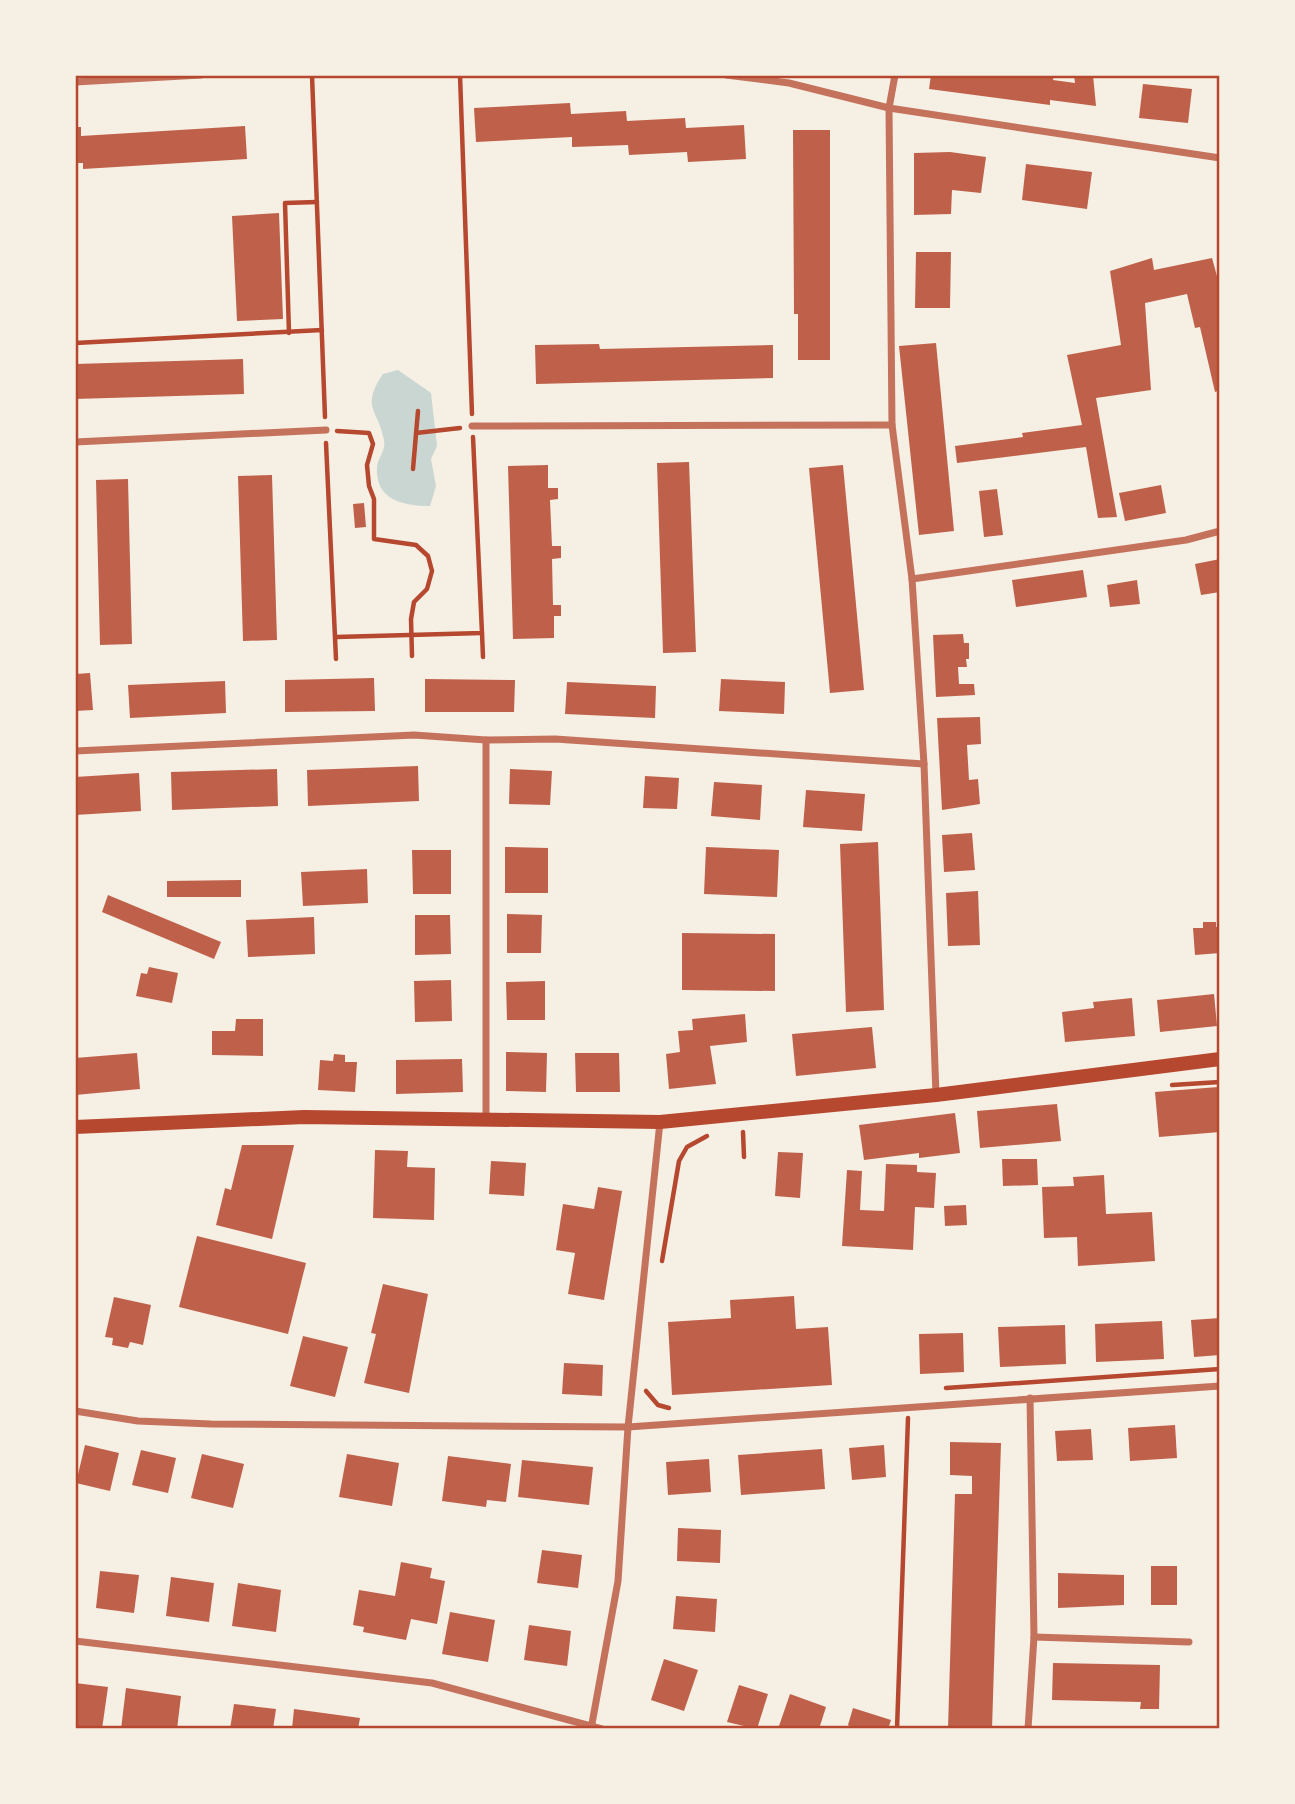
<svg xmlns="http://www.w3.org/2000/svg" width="1295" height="1804" viewBox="0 0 1295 1804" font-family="Cabin,sans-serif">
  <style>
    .water { fill: #c9d6d2 }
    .building { fill: #bf614a }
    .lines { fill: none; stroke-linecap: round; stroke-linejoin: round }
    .path { stroke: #b5482f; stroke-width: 4.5 }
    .minor { stroke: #c5725c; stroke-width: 7 }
    .secondary { stroke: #b5482f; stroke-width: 14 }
    .neatline { fill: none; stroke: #b5482f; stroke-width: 2.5 }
  </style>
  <rect width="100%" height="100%" fill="#f6efe4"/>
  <!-- water -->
  <path class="water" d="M398,370L431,393L437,446L431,459L436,486L430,506C403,506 375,500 377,467C378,457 386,451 384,440C379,410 360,408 383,374Z"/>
  <!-- building -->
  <g class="building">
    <polygon points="931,75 1054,75 1053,80 1075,83 1074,75 1093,75 1096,106 1050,100 1050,105 929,89"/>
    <polygon points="1143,84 1192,89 1188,123 1139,118"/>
    <polygon points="570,103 571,114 626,111 627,121 685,118 686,128 744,125 746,159 688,162 687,152 629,155 628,145 572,147 572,137 476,142 474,108"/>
    <polygon points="245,126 247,159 83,169 83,163 75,163 75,127 81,127 81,136"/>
    <polygon points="793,130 830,130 830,360 798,360 798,314 794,314"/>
    <polygon points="950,152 986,157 981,193 952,190 951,214 914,215 914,153"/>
    <polygon points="1026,164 1092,172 1087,209 1022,200"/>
    <polygon points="279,213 283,319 237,321 232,216"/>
    <polygon points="916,252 951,252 950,308 915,308"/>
    <polygon points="1152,258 1154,270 1212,258 1220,287 1220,390 1215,392 1200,327 1195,328 1187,294 1145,303 1151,390 1096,398 1117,517 1098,518 1086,447 957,463 955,446 1023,437 1022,433 1082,425 1067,355 1121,345 1110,271"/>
    <polygon points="936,343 954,531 919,535 899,346"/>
    <polygon points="599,344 600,349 773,345 773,378 536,384 535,345"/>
    <polygon points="243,359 244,394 75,399 75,364"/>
    <polygon points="689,462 696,652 663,653 657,463"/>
    <polygon points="548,465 548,488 558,488 558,499 550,500 552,546 561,546 561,558 552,559 553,605 561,605 561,616 554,616 554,638 513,639 508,466"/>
    <polygon points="843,465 864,690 830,693 809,468"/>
    <polygon points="272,475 277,640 243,641 238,476"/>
    <polygon points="128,479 132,644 100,645 96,480"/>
    <polygon points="1161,485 1166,513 1125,521 1119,493"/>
    <polygon points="997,489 1003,535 984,537 979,491"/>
    <polygon points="364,503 366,527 355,528 353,504"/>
    <polygon points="1220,559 1220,592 1201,595 1195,564"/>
    <polygon points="1083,570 1087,597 1016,607 1012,580"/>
    <polygon points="1137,580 1140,604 1110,607 1107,585"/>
    <polygon points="963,634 964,643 969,643 969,659 966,659 967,667 958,667 959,684 974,684 975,695 936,697 933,635"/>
    <polygon points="90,673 93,710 75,711 75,674"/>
    <polygon points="374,678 375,711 285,712 285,680"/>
    <polygon points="425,679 515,680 514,712 425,712"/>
    <polygon points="721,679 785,682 784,714 719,711"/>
    <polygon points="225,681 226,713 130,718 128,685"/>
    <polygon points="567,682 656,686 655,718 565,714"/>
    <polygon points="980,717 981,744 967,745 969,780 978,779 980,804 942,810 937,718"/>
    <polygon points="418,766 419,801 308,806 307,770"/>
    <polygon points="277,769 278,806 172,810 171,772"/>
    <polygon points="510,769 552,771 550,805 509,804"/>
    <polygon points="139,773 141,811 75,815 75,777"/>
    <polygon points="645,776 679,778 677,809 643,808"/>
    <polygon points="714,782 762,785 760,820 711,816"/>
    <polygon points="806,790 865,794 862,831 803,827"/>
    <polygon points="972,833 975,870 944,872 942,835"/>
    <polygon points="878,842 884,1010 846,1012 840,844"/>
    <polygon points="505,847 548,848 548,893 505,893"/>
    <polygon points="706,847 779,850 777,897 704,894"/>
    <polygon points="412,850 451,850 451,894 413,894"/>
    <polygon points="367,869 368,903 303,906 301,872"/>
    <polygon points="241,880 241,897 167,897 167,881"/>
    <polygon points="978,891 980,945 948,946 946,893"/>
    <polygon points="108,895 221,942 214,959 102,912"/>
    <polygon points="507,914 542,915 541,953 507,953"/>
    <polygon points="415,915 450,915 451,954 415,955"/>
    <polygon points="314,917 315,954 248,957 246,920"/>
    <polygon points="1203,922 1216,922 1216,927 1220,927 1220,953 1195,955 1193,928 1203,928"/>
    <polygon points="682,933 775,934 775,991 682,990"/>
    <polygon points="149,967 178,973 172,1003 136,996 141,973 147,974"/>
    <polygon points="451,980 452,1021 415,1022 414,981"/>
    <polygon points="545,981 545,1020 507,1020 506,982"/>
    <polygon points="1214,994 1217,1026 1160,1032 1157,1000"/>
    <polygon points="1132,998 1135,1036 1065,1042 1062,1012 1094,1008 1093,1002"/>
    <polygon points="745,1014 747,1042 710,1046 716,1084 669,1089 666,1054 680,1052 678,1031 693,1030 692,1019"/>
    <polygon points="236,1019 263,1019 263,1056 212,1055 212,1031 235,1031"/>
    <polygon points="872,1027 876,1068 796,1076 792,1034"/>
    <polygon points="506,1052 547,1053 546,1092 506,1091"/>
    <polygon points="137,1053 140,1089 75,1095 75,1058"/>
    <polygon points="575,1053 619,1053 620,1092 576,1092"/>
    <polygon points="334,1054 345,1055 345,1062 357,1062 355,1092 318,1090 320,1060 333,1061"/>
    <polygon points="462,1059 463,1092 396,1094 396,1060"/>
    <polygon points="1218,1087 1220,1132 1159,1137 1155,1092"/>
    <polygon points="1057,1104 1061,1141 980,1148 977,1111"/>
    <polygon points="955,1113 960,1153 919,1158 919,1153 864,1160 859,1125"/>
    <polygon points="242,1145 294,1145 272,1239 216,1225 225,1188 231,1190"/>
    <polygon points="375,1150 408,1151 407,1167 435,1168 434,1220 373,1218"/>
    <polygon points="778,1152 803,1153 800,1198 775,1196"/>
    <polygon points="1002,1159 1037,1159 1038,1185 1003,1186"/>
    <polygon points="491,1161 526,1163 524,1196 489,1194"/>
    <polygon points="886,1164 917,1165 917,1172 936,1173 934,1208 915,1207 913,1250 842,1246 847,1170 862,1171 860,1210 884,1211"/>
    <polygon points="1104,1175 1106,1214 1152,1212 1155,1261 1078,1266 1077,1237 1044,1238 1042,1187 1074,1186 1073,1177"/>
    <polygon points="598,1187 622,1191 604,1300 568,1294 575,1253 556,1250 563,1204 594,1209"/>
    <polygon points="966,1205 967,1225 945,1226 944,1206"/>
    <polygon points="197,1236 306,1263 288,1334 179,1307"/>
    <polygon points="383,1284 428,1294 409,1393 364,1383 376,1334 371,1333"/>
    <polygon points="794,1296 796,1329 828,1327 832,1385 672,1395 668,1322 731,1318 730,1300"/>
    <polygon points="114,1297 151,1305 143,1345 130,1342 128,1348 112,1345 113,1338 105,1337"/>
    <polygon points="1220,1318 1220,1355 1194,1357 1191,1320"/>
    <polygon points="1162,1321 1164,1359 1096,1362 1095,1324"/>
    <polygon points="1065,1325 1066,1364 1000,1367 998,1327"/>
    <polygon points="963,1333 964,1372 920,1374 919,1334"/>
    <polygon points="303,1336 348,1347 335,1397 290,1386"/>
    <polygon points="564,1363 603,1365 602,1396 562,1394"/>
    <polygon points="1175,1425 1177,1458 1130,1461 1128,1428"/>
    <polygon points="1091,1429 1093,1460 1057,1461 1055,1431"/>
    <polygon points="950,1442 1001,1443 992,1729 948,1729 955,1494 972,1494 972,1476 950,1475"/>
    <polygon points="85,1445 119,1453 110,1491 76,1483"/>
    <polygon points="884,1445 886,1477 852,1480 849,1448"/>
    <polygon points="822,1449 825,1489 741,1495 738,1455"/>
    <polygon points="141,1450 176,1458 168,1493 132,1485"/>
    <polygon points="202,1454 244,1464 233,1508 191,1498"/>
    <polygon points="347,1454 399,1463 392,1506 339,1497"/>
    <polygon points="448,1456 511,1464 506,1502 487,1500 486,1507 442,1501"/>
    <polygon points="709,1459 711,1492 668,1495 666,1462"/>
    <polygon points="522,1460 593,1467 589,1505 518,1497"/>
    <polygon points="678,1528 721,1530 720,1563 677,1561"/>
    <polygon points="542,1550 582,1555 578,1588 537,1583"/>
    <polygon points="401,1562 432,1568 430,1578 445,1581 437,1624 411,1619 406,1640 363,1632 364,1627 353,1625 359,1590 395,1596"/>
    <rect x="1151" y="1566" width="26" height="39"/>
    <polygon points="100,1571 139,1575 134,1613 96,1608"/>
    <polygon points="1058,1573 1124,1575 1124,1605 1058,1608"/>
    <polygon points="171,1577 214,1583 209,1622 166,1616"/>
    <polygon points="238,1583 281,1590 276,1632 232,1626"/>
    <polygon points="676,1596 717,1599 715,1632 673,1629"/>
    <polygon points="450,1612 495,1620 488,1662 442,1654"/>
    <polygon points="529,1625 571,1631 567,1666 524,1660"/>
    <polygon points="664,1659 698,1670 684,1711 651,1700"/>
    <polygon points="1053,1663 1160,1665 1159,1709 1140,1709 1141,1702 1052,1700"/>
    <polygon points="75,1683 108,1687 102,1729 75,1729"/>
    <polygon points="739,1685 768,1694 757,1729 727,1722"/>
    <polygon points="126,1688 181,1696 177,1729 121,1729"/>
    <polygon points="790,1694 826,1707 819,1729 778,1729"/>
    <polygon points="234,1704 276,1709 273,1729 230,1729"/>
    <polygon points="853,1708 891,1720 888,1729 853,1729 848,1725"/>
    <polygon points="294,1709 360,1718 358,1729 292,1729"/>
  </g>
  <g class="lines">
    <!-- path -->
    <g class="path">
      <polyline points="312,75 325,417"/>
      <polyline points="460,75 472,414"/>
      <polyline points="289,333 285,203 317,202"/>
      <polyline points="75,343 322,330"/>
      <polyline points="337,431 369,433 373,444 367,465 369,486 374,499 374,539 416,545 428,556 432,571 427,589 414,602 411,619 412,656"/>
      <polyline points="416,433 460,428"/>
      <polyline points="326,443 336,659"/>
      <polyline points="413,469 418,411"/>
      <polyline points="482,633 483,657"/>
      <polyline points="336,637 482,633 473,437"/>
      <polyline points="1172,1085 1220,1082"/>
      <polyline points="743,1132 744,1157"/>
      <polyline points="662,1261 679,1161 687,1147 707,1136"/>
      <polyline points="946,1388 1220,1369"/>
      <polyline points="646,1391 658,1405 669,1408"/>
      <polyline points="897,1729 908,1418"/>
    </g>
    <!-- minor -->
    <g class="minor">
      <polyline points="726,75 789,83 889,108 1220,158"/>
      <polyline points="895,75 889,108 892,425 912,579 924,764 936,1095"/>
      <polyline points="75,82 201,75"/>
      <polyline points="472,426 892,425"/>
      <polyline points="75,442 326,430"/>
      <polyline points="912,579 1186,540 1220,531"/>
      <polyline points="486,740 486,1121"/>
      <polyline points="75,751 414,735 486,740 555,739 924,764"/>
      <polyline points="75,1411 138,1421 211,1424 628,1427 1220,1386"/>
      <polyline points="1034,1637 1189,1642"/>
      <polyline points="75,1641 432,1683 602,1729"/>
      <polyline points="591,1729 618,1581 628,1427 660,1122"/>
      <polyline points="1028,1729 1034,1637 1030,1398"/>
    </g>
    <!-- secondary -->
    <polyline class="secondary" points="75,1127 304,1117 660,1122 936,1095 1220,1059"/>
  </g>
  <!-- border -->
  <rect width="1295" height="1804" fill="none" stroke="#f6efe4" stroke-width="154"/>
  <rect x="77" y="77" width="1141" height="1650" class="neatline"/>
</svg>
